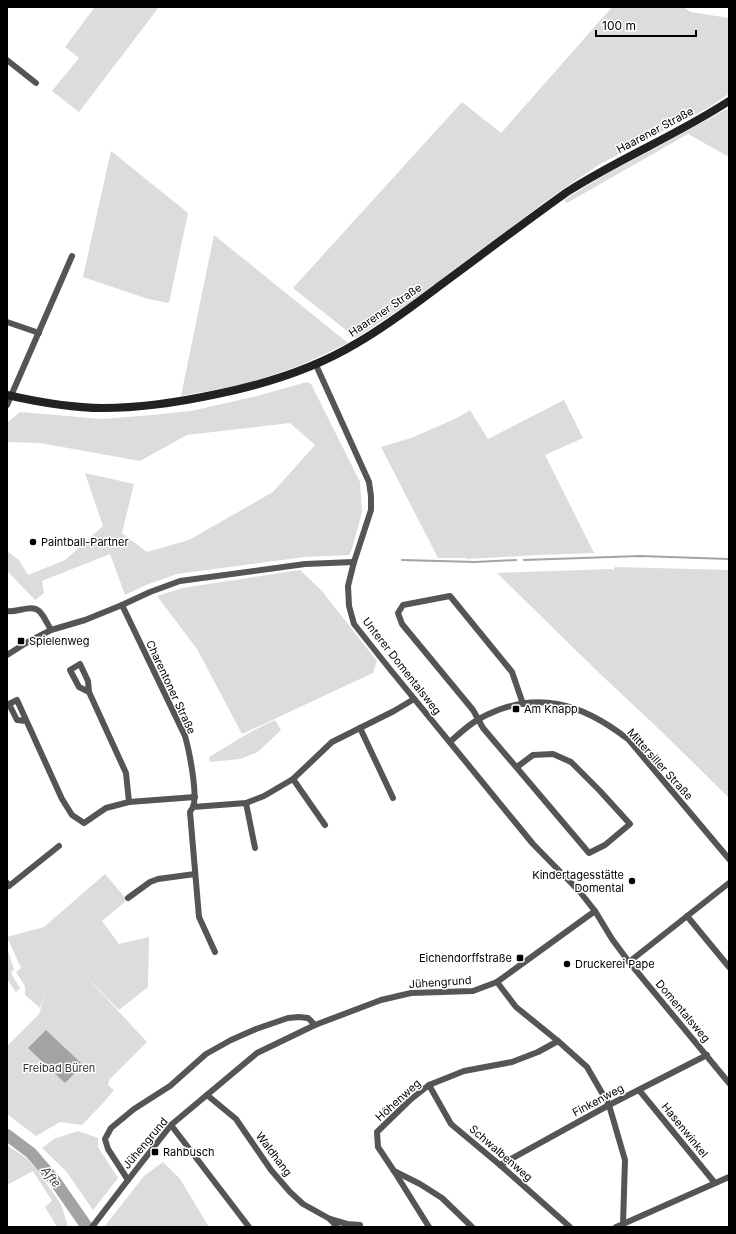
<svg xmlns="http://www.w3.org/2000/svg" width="736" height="1234" viewBox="0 0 736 1234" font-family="Inter,sans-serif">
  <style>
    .green { fill: #dcdcdc }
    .water { fill: #a3a3a3 }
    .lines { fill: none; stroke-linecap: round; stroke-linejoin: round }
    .stream { stroke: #a3a3a3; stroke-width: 2 }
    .river { stroke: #a3a3a3; stroke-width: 12 }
    .street { stroke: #555; stroke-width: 6 }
    .secondary { stroke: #222; stroke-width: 8 }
    .poi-dot { fill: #000; stroke: #fff; stroke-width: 1.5 }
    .labels { text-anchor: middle; stroke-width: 3; stroke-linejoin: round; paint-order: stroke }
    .street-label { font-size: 11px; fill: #000; stroke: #fff }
    .poi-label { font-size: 11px; fill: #000; stroke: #fff; text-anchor: start }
    .park-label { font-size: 11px; fill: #333; stroke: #fff }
    .water-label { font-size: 12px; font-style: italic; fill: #444; stroke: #fff }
  </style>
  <rect width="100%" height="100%" fill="#fff"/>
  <!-- green -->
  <g class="green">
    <polygon points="95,7 159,7 79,112 52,91 79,58 65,47"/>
    <polygon points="612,7 683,7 691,12 729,18 729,94 706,109 600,164 557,193 409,303 356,338 293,288 462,102 501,133"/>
    <polygon points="729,108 729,157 688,134 567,203 564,200 603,176"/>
    <polygon points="111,151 188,213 169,303 148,299 83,277"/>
    <polygon points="214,235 348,343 301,365 247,384 181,396"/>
    <polygon points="307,382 311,384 360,482 362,512 352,549 349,555 305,557 177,574 146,585 125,595 110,554 42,581 44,593 35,600 7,571 7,551 19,560 28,575 65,560 103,526 85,473 134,484 122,533 147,552 189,540 273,492 315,445 290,423 187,435 140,461 40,443 7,442 7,423 20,412 102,419 152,415 191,411 257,396"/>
    <polygon points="564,400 583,438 545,455 594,553 539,555 530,533 539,555 467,559 466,558 438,558 381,447 411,438 457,418 470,410 488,439"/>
    <polygon points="615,567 729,570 729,798 660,730 597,671 497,573 612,569 613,571"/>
    <polygon points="300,570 322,591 377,661 373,673 242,734 197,649 157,596 182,588"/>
    <path d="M275,720L281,730L258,752L240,759L210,762L209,757C231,744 252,730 275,720Z"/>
    <polygon points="105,874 127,900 102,921 119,944 149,937 148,987 119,1010 81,971 147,1042 109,1080 108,1085 114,1090 104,1102 82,1125 60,1122 36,1136 7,1114 7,1046 39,1014 46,992 40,1008 25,995 25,986 16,972 21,968 7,937 44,927"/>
    <polygon points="7,948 14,969 11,973 20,988 16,992 7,979"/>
    <polygon points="78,1131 98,1138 98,1147 118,1178 93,1210 66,1171 42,1148 54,1139"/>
    <polygon points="7,1145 26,1158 37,1170 61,1204 68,1227 57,1227 45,1207 52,1201 33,1171 7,1185"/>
    <polygon points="163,1162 180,1179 209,1227 104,1227 144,1176"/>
  </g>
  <!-- water -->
  <polygon class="water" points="46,1030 83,1065 65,1083 28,1048"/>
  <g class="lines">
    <!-- stream -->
    <g class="stream">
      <polyline points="402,560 475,562 516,560"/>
      <polyline points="524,560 640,556 729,559"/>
    </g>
    <!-- river -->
    <polyline class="river" points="7,1135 31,1153 55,1181 87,1227"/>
    <!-- street -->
    <g class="street">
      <polyline points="7,60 36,83"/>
      <polyline points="7,322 39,333"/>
      <polyline points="316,365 369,482 371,496 371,510 354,562 348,586 349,606 354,624 389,668 533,844 580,892 595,911 612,939 629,962 729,1083"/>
      <polyline points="7,405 72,256"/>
      <path d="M122,605L185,736C189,750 198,794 193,807C193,808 190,811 190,812L199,917L215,952"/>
      <path d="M7,611C17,613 31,604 39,611C43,614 48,625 51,630"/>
      <polyline points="7,655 26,643 51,630 85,620 122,605 150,592 180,581 305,564 354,562"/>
      <polyline points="89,692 79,687 70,670 80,664 88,681 89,692 126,773 129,802"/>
      <polyline points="26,721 17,720 9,704 17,700 62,799 72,815 84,823 106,808 129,802 195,797"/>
      <polyline points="360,728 393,798"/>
      <path d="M450,742C459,734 468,725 479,719C535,688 582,703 629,740L729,859"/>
      <polyline points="517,767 533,755 553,754 571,762 600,791 630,824 605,845 589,853 483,728 473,710 402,624 398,613 403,605 450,596 512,672 523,704"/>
      <polyline points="293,779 325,825"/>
      <polyline points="246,803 255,848"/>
      <polyline points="193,807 246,803 264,796 293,779 332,742 394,711 414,699"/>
      <polyline points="7,883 9,886 59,846"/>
      <polyline points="128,898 150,882 158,879 195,874"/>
      <polyline points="687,916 729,967"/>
      <polyline points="629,962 729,883"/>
      <polyline points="497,982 516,1007 558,1041 587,1067 609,1105 625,1160 623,1224 616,1227"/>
      <polyline points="429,1085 451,1124 500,1165 570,1227"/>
      <polyline points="639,1090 715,1183"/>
      <polyline points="207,1095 236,1119 271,1170 290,1192 303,1204 330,1219 337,1227"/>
      <polyline points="171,1125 249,1227"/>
      <polyline points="500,1165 609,1105 707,1055"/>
      <polyline points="394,1171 420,1184 442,1198 472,1227"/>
      <polyline points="128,1180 108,1149 105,1139 111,1128 134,1109 170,1086 206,1054 231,1040 256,1029 288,1018 299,1017 308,1018 315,1025"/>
      <polyline points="330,1219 347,1224 360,1225"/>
      <polyline points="623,1224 729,1177"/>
      <polyline points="92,1227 128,1180 171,1125 257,1053 315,1025 381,1000 411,993 473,991 497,982 595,911"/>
      <polyline points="429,1227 394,1171 378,1147 377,1132 410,1100 429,1085 464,1071 512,1062 538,1052 558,1041"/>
    </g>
    <!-- secondary -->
    <path class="secondary" d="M7,395C38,402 71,408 103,408C141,408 180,402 217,394C266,384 314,369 357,343C387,326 414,305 442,284C484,253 525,222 567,192C620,158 677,135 729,101"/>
  </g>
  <!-- markers -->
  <g class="poi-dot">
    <circle cx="33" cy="542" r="4"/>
    <rect x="17" y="637" width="8" height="8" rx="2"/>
    <rect x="512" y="705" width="8" height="8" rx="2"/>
    <circle cx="632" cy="881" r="4"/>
    <rect x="516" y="954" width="8" height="8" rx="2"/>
    <circle cx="567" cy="964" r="4"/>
    <rect x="151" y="1148" width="8" height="8" rx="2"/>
  </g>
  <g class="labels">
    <!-- street labels -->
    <g class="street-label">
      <text transform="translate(655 130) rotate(-28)" y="4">Haarener Straße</text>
      <text transform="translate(385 310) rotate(-34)" y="4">Haarener Straße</text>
      <text transform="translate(402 666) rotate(52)" y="4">Unterer Domentalsweg</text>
      <text transform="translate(171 687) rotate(65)" y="4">Charentoner Straße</text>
      <text transform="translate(660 764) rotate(48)" y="4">Mittersiller Straße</text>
      <text transform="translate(440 982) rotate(-4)" y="4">Jühengrund</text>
      <text transform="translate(683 1011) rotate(50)" y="4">Domentalsweg</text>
      <text transform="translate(398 1100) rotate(-42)" y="4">Höhenweg</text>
      <text transform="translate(598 1100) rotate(-28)" y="4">Finkenweg</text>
      <text transform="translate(685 1130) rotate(51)" y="4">Hasenwinkel</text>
      <text transform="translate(145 1143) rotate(-50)" y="4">Jühengrund</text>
      <text transform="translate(501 1153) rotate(41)" y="4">Schwalbenweg</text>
      <text transform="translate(274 1154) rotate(53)" y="4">Waldhang</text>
    </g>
    <!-- poi labels -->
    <g class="poi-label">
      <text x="41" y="546">Paintball-Partner</text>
      <text x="29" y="645">Spielenweg</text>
      <text x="524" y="713">Am Knapp</text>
      <text x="624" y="879" text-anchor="end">Kindertagesstätte<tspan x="624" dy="13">Domental</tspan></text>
      <text x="512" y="962" text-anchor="end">Eichendorffstraße</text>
      <text x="575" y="968">Druckerei Pape</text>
      <text x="163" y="1156">Rahbusch</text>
    </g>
    <!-- park labels -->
    <g class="park-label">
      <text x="59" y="1072">Freibad Büren</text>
    </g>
    <!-- water labels -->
    <g class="water-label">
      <text transform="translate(51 1177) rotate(51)" y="4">Afte</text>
    </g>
  </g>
  <!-- border -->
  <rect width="736" height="1234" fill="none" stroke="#000000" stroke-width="16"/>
  <!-- scale -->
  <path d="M596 30v6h100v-6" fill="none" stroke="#000000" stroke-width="2"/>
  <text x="602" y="30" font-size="12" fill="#000000" stroke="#ffffff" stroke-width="3" paint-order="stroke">100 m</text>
</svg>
